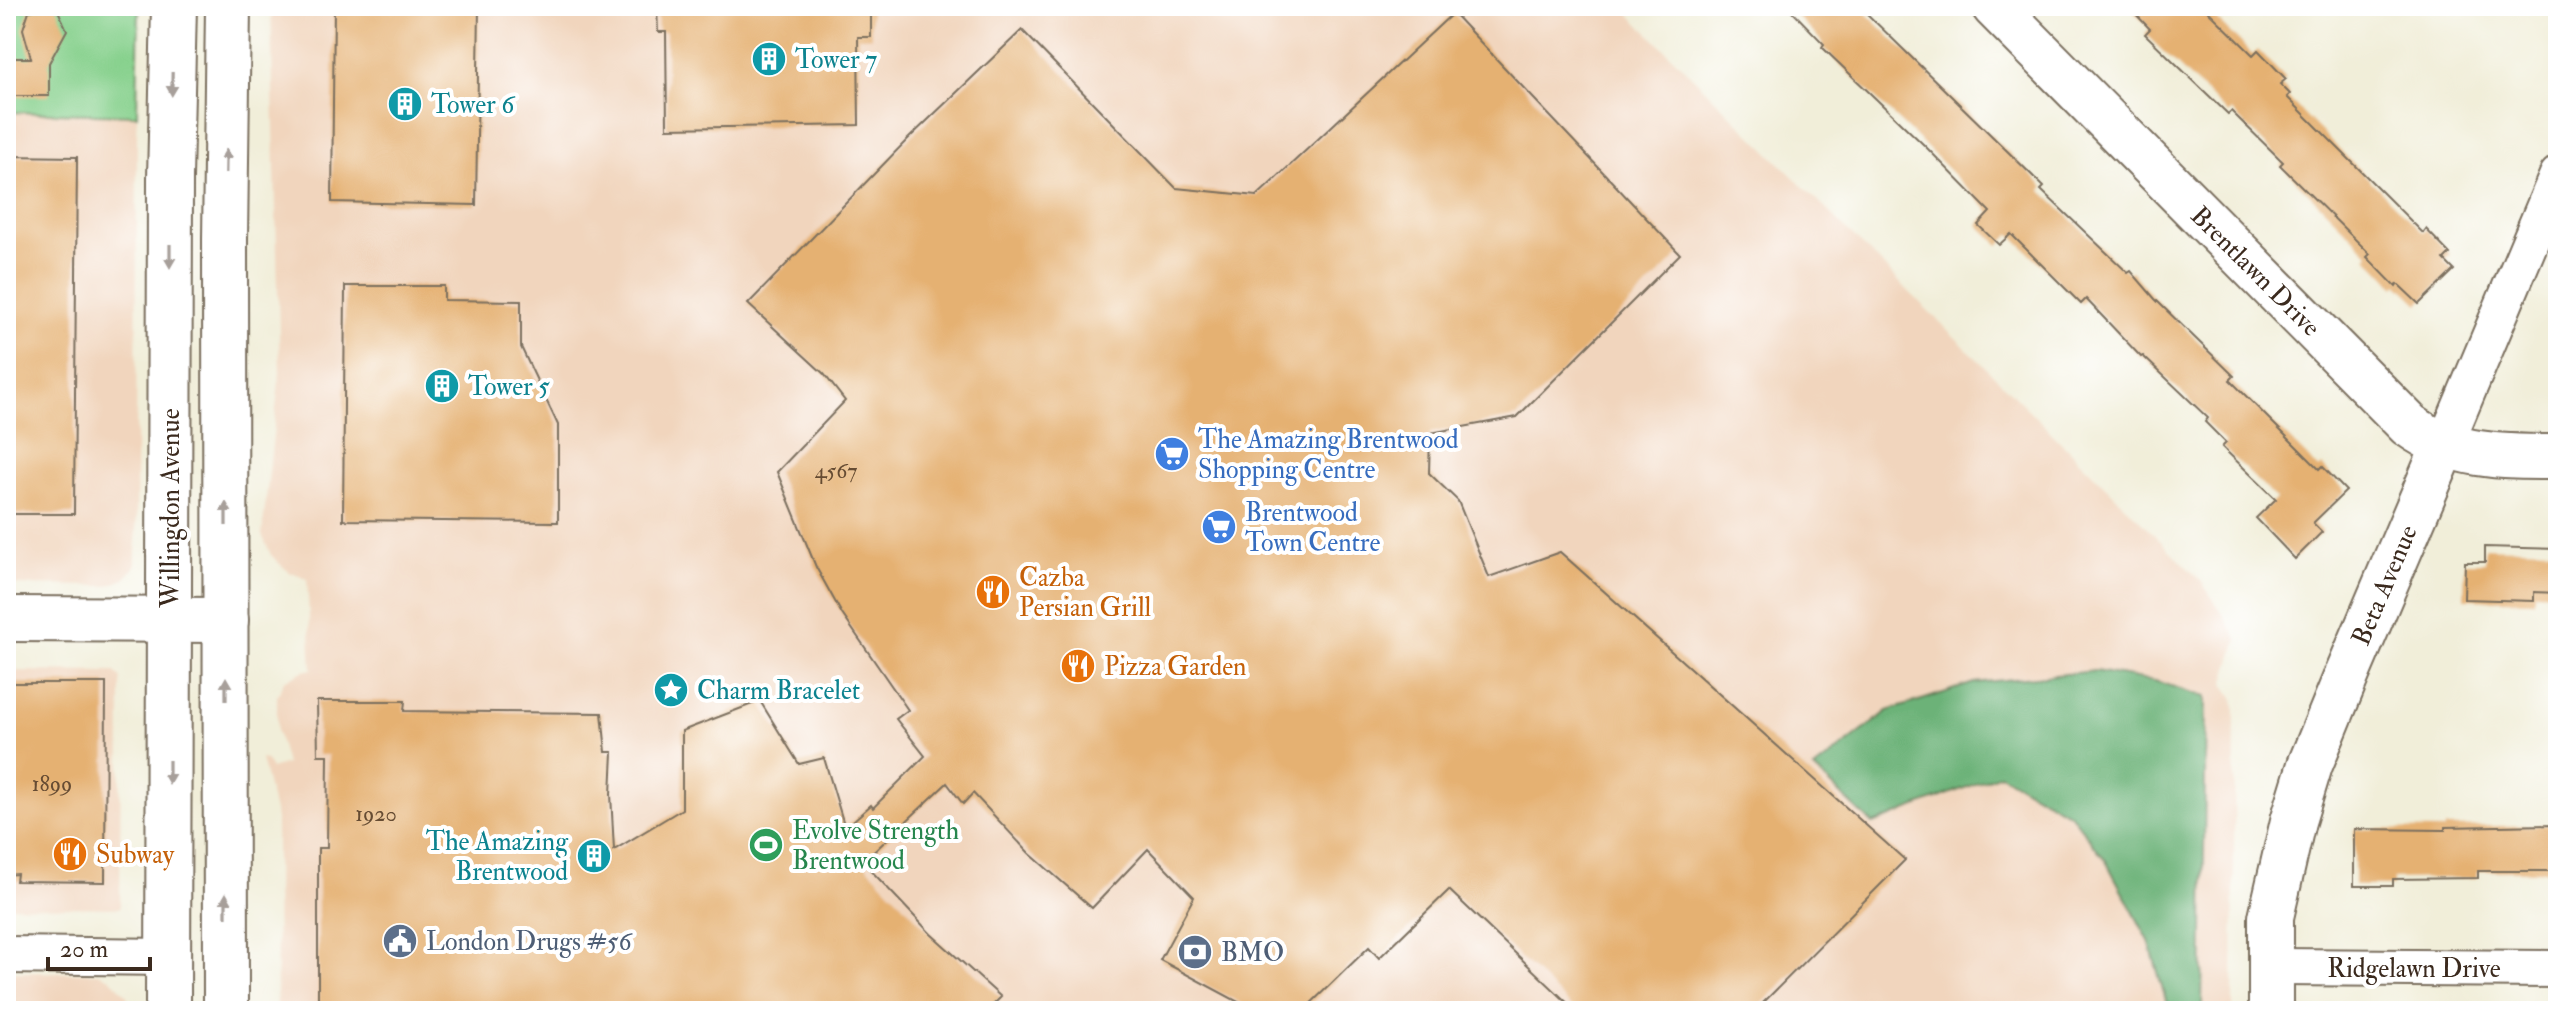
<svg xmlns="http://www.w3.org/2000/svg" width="2564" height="1017" viewBox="0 0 2564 1017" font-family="'IM FELL Double Pica',serif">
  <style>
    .built { fill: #f1d5bd }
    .green { fill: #86d08c; stroke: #607d55; stroke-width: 2 }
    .forest { fill: #6cb278; stroke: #546e4b; stroke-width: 2 }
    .building { fill: #e5b172 }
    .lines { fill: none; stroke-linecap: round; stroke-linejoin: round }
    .minor-casing { stroke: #7b6f5f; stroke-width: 40 }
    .tertiary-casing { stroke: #7b6f5f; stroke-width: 48 }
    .secondary-casing { stroke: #7b6f5f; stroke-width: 48 }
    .minor { stroke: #fff; stroke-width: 36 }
    .tertiary { stroke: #fff; stroke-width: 44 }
    .secondary { stroke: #fff; stroke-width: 44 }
    .oneway { fill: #a79f9a }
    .labels { text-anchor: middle; stroke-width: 8; stroke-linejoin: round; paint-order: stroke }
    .number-label { font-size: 22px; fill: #664c33 }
    .culture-label { font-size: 26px; fill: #0d838f; stroke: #fff; text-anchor: start }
    .street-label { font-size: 26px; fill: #3b2a1e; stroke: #fff }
    .shop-label { font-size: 26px; fill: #366cbe; stroke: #fff; text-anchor: start }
    .food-label { font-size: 26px; fill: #c56008; stroke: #fff; text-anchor: start }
    .leisure-label { font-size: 26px; fill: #27864d; stroke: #fff; text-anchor: start }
    .service-label { font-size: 26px; fill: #4e5e75; stroke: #fff; text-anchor: start }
  </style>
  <rect width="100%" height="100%" fill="#fff"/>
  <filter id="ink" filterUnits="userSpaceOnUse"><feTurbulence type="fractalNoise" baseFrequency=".0125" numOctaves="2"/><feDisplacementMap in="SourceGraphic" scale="16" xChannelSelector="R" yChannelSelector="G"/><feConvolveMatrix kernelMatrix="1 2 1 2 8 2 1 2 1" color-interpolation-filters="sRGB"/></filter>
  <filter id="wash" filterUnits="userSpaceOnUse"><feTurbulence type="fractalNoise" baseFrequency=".006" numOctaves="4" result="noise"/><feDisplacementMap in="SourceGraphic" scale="32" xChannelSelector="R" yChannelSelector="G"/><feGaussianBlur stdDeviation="1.8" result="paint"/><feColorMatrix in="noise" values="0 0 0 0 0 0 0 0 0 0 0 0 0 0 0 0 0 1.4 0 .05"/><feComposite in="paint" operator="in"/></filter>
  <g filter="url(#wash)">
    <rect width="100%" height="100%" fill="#f1eed9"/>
    <!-- built -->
    <g class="built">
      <polygon points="271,6 1621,6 2201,581 2221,611 2238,640 2224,684 2234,698 2235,707 2233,1011 277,1011 276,819 261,759 266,760 271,769 286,764 277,731 277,697 284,681 303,671 312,669 307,579 291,573 282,566 271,555 262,535 280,373"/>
      <polygon points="6,112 137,115 136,557 136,565 125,579 107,586 6,585"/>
      <polygon points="6,671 115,672 121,679 120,908 6,906"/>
      <polygon points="6,972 98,973 110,978 126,994 133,1011 6,1011"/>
    </g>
    <!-- green -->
    <polygon class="green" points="6,6 139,6 137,115 6,112"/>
    <!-- forest -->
    <polygon class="forest" points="2095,671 2155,681 2206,697 2202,1011 2169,1011 2149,941 2105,859 2071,815 2000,774 1873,824 1814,769 1888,711 1974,683"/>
    <g id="blocks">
      <!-- building -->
      <g class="building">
        <polygon points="56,6 67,30 49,63 49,96 6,96 6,58 31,58 23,29 29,11"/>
        <polygon points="334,6 479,6 476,205 332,202"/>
        <polygon points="657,6 871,6 871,37 858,37 859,125 667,128 666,32 658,32"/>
        <polygon points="1787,6 1859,6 2044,187 2041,190 2128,273 2131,271 2155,299 2234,376 2230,380 2319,469 2322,466 2346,491 2313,523 2322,532 2295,559 2256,518 2276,499 2222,447 2226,443 2205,422 2208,418 2143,356 2141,357 2086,299 2081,304 2011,234 1999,245 1978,225 1990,212 1925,146 1822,47 1824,44"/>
        <polygon points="2128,6 2203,6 2253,55 2258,50 2286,79 2280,84 2290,94 2287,97 2423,233 2426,229 2450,254 2444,260 2454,270 2419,304 2398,284 2396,287 2367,257 2370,254 2280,165 2283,162 2231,111 2228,114 2145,34 2150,29"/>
        <polygon points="1453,13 1680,254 1517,417 1430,433 1429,473 1458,501 1489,577 1560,552 1905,860 1755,1011 1576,1011 1449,890 1379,958 1369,947 1303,1011 1255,1011 1160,960 1194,897 1148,849 1092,908 1029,853 973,793 963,804 947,783 863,862 931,934 1001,997 987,1011 318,1011 318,848 327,848 328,755 318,755 317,701 405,701 404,711 602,713 606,752 613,752 611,794 614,850 682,809 682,731 760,701 799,764 824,758 845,828 871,805 873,808 925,756 896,719 908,710 842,614 816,567 777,472 845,401 824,374 748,304 907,140 1022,30 1176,188 1257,196"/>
        <polygon points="6,156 77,157 74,514 6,514"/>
        <polygon points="345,286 444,286 444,300 521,301 521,347 558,425 558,522 343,520"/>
        <polygon points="2485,547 2558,549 2558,593 2534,592 2534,601 2464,599 2465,562 2485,562"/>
        <polygon points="6,683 106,683 105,882 16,881 17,874 6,875"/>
        <polygon points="2558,825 2558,871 2478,871 2478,878 2393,879 2393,886 2354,886 2354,829 2445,830 2445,827"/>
      </g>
    </g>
  </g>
  <g filter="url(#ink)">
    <use href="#blocks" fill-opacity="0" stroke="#7b6f5f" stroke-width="2"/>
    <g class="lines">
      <!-- minor casing -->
      <g class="minor-casing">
        <g id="minor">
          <polyline points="2445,444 2558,175"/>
          <polyline points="6,955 168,957"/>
          <polyline points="2271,967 2558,969"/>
        </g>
      </g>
      <!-- tertiary casing -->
      <g class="tertiary-casing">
        <g id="tertiary">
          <path d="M1994,6L2409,425C2454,458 2505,457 2558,457"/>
          <polyline points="6,619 226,620"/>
          <polyline points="2271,1011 2271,917 2293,821 2310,765 2348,672 2445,444"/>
        </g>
      </g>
      <!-- secondary casing -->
      <g class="secondary-casing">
        <g id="secondary">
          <polyline points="168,1011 170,178 174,6"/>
          <polyline points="226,1011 225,239 228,6"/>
        </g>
      </g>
      <!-- minor -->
      <use href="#minor" class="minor"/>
      <!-- tertiary -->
      <use href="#tertiary" class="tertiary"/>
      <!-- secondary -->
      <use href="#secondary" class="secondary"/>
    </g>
    <!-- one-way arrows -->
    <defs><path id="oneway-solid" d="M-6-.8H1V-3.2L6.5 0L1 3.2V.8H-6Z" transform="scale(2)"/></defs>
    <g class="oneway">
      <use href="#oneway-solid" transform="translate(172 84) rotate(91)"/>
      <use href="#oneway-solid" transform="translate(226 161) rotate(-89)"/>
      <use href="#oneway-solid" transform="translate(170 256) rotate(90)"/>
      <use href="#oneway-solid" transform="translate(226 514) rotate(-90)"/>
      <use href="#oneway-solid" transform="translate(226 689) rotate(-90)"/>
      <use href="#oneway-solid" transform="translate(169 772) rotate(90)"/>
      <use href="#oneway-solid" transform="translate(226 905) rotate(-90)"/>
    </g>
  </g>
  <!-- icons -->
  <defs>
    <g id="building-disc" transform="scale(1.8)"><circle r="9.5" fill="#0f9aa8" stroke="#fff"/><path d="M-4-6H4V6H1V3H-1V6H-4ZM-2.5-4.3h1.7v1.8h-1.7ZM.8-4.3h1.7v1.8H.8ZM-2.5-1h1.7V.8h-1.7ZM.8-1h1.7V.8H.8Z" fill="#fff"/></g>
    <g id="supermarket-disc" transform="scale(1.8)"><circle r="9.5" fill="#3f7fe0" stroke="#fff"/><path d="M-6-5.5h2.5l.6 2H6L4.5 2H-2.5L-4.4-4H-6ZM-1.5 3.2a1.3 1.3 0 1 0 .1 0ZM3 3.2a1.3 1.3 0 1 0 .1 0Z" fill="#fff"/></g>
    <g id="restaurant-disc" transform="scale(1.8)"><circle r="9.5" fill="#e8710a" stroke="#fff"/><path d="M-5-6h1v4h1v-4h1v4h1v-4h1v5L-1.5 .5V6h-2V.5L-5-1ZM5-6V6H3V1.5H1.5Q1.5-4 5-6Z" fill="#fff"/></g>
    <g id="sight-disc" transform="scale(1.8)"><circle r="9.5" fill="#0f9aa8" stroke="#fff"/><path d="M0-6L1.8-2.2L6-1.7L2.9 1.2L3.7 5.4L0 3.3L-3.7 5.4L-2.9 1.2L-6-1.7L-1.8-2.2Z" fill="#fff"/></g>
    <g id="stadium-disc" transform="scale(1.8)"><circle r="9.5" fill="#2e9e5b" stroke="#fff"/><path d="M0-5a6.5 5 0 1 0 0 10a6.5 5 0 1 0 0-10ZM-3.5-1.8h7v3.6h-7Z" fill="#fff"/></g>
    <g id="civic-disc" transform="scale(1.8)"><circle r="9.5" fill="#5c6f8a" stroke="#fff"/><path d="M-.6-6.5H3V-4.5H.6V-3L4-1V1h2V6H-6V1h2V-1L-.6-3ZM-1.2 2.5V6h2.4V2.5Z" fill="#fff"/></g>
    <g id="bank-disc" transform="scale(1.8)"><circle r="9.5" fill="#5c6f8a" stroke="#fff"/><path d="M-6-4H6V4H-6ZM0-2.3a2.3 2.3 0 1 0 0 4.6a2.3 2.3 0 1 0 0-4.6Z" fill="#fff"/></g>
  </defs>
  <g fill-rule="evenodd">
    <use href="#building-disc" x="769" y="59"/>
    <use href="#building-disc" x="405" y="104"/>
    <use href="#building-disc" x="442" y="386"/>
    <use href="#supermarket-disc" x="1172" y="454"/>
    <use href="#supermarket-disc" x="1219" y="527"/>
    <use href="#restaurant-disc" x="993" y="592"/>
    <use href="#restaurant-disc" x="1078" y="666"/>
    <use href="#sight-disc" x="671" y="690"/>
    <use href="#stadium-disc" x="766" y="845"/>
    <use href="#restaurant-disc" x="70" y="854"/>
    <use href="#building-disc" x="594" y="856"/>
    <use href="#civic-disc" x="400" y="941"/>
    <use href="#bank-disc" x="1195" y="952"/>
  </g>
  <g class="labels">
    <!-- number labels -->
    <g class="number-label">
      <text x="836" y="478">4567</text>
      <text x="52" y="791">1899</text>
      <text x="376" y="821">1920</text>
    </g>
    <!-- culture labels -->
    <g class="culture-label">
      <text x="795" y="68">Tower 7</text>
      <text x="431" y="113">Tower 6</text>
      <text x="468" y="395">Tower 5</text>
      <text x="697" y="699">Charm Bracelet</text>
      <text x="568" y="850" text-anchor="end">The Amazing<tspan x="568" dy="30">Brentwood</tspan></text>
    </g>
    <!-- street labels -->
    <g class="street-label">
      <text transform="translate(2256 271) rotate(45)" y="9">Brentlawn Drive</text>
      <text transform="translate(170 508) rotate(-90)" y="9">Willingdon Avenue</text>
      <text transform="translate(2384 585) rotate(-67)" y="9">Beta Avenue</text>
      <text x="2414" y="977">Ridgelawn Drive</text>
    </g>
    <!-- shop labels -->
    <g class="shop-label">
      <text x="1198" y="448">The Amazing Brentwood<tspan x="1198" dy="30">Shopping Centre</tspan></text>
      <text x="1245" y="521">Brentwood<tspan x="1245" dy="30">Town Centre</tspan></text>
    </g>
    <!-- food labels -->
    <g class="food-label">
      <text x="1019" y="586">Cazba<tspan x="1019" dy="30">Persian Grill</tspan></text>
      <text x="1104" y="675">Pizza Garden</text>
      <text x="96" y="863">Subway</text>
    </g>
    <!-- leisure labels -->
    <g class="leisure-label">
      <text x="792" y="839">Evolve Strength<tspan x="792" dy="30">Brentwood</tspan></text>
    </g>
    <!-- service labels -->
    <g class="service-label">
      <text x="426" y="950">London Drugs #56</text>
      <text x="1221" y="961">BMO</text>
    </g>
  </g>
  <!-- margin -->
  <rect width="2564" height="1017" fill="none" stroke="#fff" stroke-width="32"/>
  <!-- scale -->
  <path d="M48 957v12h102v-12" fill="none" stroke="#3b2a1e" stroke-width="4"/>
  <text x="60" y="957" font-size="24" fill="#3b2a1e" stroke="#ffffff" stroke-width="6" paint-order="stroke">20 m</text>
</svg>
